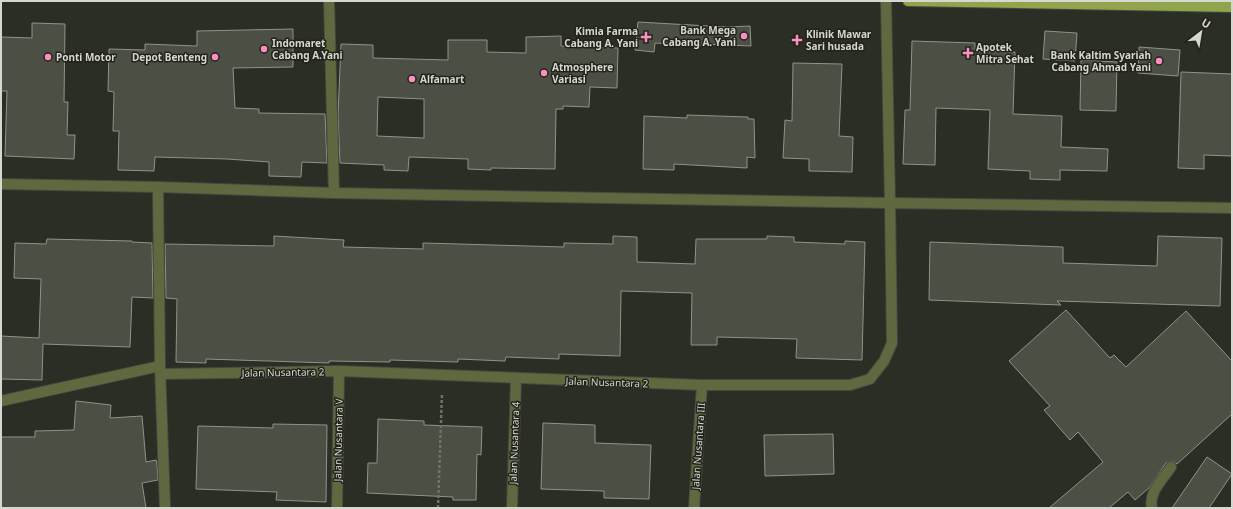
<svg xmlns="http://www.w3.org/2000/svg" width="1233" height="509" viewBox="0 0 1233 509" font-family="'Noto Sans',sans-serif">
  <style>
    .building { fill: #4c4f44; stroke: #909388; fill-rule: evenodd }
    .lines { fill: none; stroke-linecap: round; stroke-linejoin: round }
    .minor-casing { stroke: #464941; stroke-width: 12 }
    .major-casing { stroke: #464941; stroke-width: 12 }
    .path { stroke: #6f726a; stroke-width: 2.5; stroke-dasharray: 3 2; stroke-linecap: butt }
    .minor { stroke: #5e6940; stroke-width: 10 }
    .major { stroke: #8fa44b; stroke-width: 10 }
    .poi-dot { fill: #fd8ec0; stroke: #22241b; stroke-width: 1.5 }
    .labels { text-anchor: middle; stroke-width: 3; stroke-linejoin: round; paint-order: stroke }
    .poi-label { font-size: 10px; font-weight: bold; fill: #d5d7d1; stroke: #22241b; text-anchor: start }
    .street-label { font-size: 10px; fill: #d5d7d1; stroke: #22241b }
  </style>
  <rect width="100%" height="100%" fill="#2b2e25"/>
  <!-- building -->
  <g class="building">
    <polygon points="638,22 727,27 750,26 751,46 701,44 701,46 655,43 654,52 635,50"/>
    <polygon points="32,23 65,24 64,102 68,102 67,135 75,135 74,159 5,156 7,91 1,91 1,37 32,38"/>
    <polygon points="293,29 293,67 233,68 235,108 259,109 259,113 325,114 327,163 302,162 301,177 269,176 269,162 227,159 155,157 154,171 118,170 119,131 113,131 114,92 108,91 109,49 145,50 145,44 197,46 197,31"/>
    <polygon points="1045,31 1077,33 1075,61 1043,59"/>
    <path d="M561,36V46L618,48L617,88L590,87L589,107L563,106V109H556L555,169L491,168V170L468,169V159L409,157L408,171L384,170V165L340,163L338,115L341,44L373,45V58L448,60V40H487V52L526,53V37ZM378,97L424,99V138L377,136Z"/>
    <polygon points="912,41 975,43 975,51 1015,52 1013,114 1062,116 1061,147 1108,149 1107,171 1060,170 1060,180 1030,179 1030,171 988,169 990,110 936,108 935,165 903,164 905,110 910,110"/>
    <polygon points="1139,47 1180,50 1178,76 1138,73"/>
    <polygon points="1081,60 1117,62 1116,111 1080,110"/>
    <polygon points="793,63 842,64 839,136 853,137 852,172 809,171 809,159 783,158 785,120 792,121"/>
    <polygon points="1181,72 1232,74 1232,156 1204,155 1204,169 1178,168"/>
    <polygon points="687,115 748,117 748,119 754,119 755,158 747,157 747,168 674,164 674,170 643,169 644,116 687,118"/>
    <polygon points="274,236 344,240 343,247 423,249 423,243 564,247 564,243 613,244 613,236 637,237 637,262 695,264 696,239 767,239 767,236 794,237 794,242 845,244 845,241 865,242 862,360 796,358 797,339 717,337 717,345 691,345 692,293 621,291 620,356 559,354 559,359 506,357 505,361 458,359 458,362 390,360 390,362 329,361 329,363 206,359 206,363 176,362 177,299 166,298 165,244 274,246"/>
    <polygon points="1158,236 1222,238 1220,306 1057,301 1061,305 929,300 930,242 1063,247 1063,263 1157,266"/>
    <polygon points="47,239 132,241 132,242 152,243 153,298 132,297 130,347 43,344 42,380 1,379 1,336 39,338 41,279 14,278 15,243 46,244"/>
    <polygon points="1066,310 1110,358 1114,355 1126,367 1186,311 1232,361 1232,414 1177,464 1172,461 1166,463 1149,488 1135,500 1128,492 1109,508 1049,508 1103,462 1078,432 1070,440 1044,410 1050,406 1009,361"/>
    <polygon points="76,401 111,405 110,418 142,416 146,462 156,460 157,464 158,480 142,483 146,508 1,508 1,437 35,437 35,431 74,430"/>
    <polygon points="378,419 424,421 424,425 482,427 481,455 477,454 476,500 453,500 453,497 367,493 368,463 377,463"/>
    <polygon points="543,423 595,425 595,443 651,445 649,499 604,498 604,491 541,489"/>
    <polygon points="273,424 327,425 326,502 276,500 277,492 196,489 198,426 273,428"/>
    <polygon points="833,434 834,474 765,476 764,435"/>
    <polygon points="1207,457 1232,474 1209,508 1172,508"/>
  </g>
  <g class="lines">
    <!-- minor casing -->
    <g class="minor-casing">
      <g id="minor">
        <polyline points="329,1 334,193"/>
        <polyline points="1,184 158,187 334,193 890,203 886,1"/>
        <polyline points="158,187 160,366 165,508"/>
        <polyline points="161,374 339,371 702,385 850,385 870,379 884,361 892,343 890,203 1232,208"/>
        <polyline points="1,401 160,366"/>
        <polyline points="337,508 339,371"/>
        <polyline points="512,508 516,379"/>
        <polyline points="694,508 702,385"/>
        <path d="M1152,508C1148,493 1163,479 1171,467"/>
      </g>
    </g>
    <!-- major casing -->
    <g class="major-casing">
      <polyline id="major" points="908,1 1232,7"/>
    </g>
    <!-- path -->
    <polyline class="path" points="438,508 442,393"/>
    <!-- minor -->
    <use href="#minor" class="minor"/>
    <!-- major -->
    <use href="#major" class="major"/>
  </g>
  <!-- markers -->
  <g class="poi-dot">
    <circle cx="744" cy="36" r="4"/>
    <path d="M644 31h4v4h4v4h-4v4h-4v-4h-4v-4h4z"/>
    <path d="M795 34h4v4h4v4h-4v4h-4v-4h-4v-4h4z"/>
    <circle cx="264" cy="49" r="4"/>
    <path d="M966 47h4v4h4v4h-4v4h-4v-4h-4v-4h4z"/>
    <circle cx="48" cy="57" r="4"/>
    <circle cx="215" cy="57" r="4"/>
    <circle cx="1159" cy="61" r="4"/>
    <circle cx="544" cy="73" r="4"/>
    <circle cx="412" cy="79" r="4"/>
  </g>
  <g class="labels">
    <!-- poi labels -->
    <g class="poi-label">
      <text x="736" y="34" text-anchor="end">Bank Mega<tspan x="736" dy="12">Cabang A. Yani</tspan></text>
      <text x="638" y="35" text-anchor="end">Kimia Farma<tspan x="638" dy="12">Cabang A. Yani</tspan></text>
      <text x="806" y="38">Klinik Mawar<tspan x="806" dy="12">Sari husada</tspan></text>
      <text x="272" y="47">Indomaret<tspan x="272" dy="12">Cabang A.Yani</tspan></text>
      <text x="976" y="51">Apotek<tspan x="976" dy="12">Mitra Sehat</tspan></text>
      <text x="1151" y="59" text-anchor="end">Bank Kaltim Syariah<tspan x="1151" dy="12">Cabang Ahmad Yani</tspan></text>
      <text x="56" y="61">Ponti Motor</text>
      <text x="207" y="61" text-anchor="end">Depot Benteng</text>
      <text x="552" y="71">Atmosphere<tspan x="552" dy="12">Variasi</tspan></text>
      <text x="420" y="83">Alfamart</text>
    </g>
    <!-- street labels -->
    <g class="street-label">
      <text transform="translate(283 372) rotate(-1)" y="4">Jalan Nusantara 2</text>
      <text transform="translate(607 382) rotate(2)" y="4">Jalan Nusantara 2</text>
      <text transform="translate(338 440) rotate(-89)" y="4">Jalan Nusantara V</text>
      <text transform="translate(514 443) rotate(-88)" y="4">Jalan Nusantara 4</text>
      <text transform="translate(698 446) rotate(-86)" y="4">Jalan Nusantara III</text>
    </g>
  </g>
  <!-- border -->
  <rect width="1233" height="509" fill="none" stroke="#d5d7d1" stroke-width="4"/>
  <!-- north arrow -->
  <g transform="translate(1201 32) rotate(31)" stroke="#22241b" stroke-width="3" paint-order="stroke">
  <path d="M0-3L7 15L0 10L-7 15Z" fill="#d5d7d1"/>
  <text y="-6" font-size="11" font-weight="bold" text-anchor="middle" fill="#d5d7d1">U</text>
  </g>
</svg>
